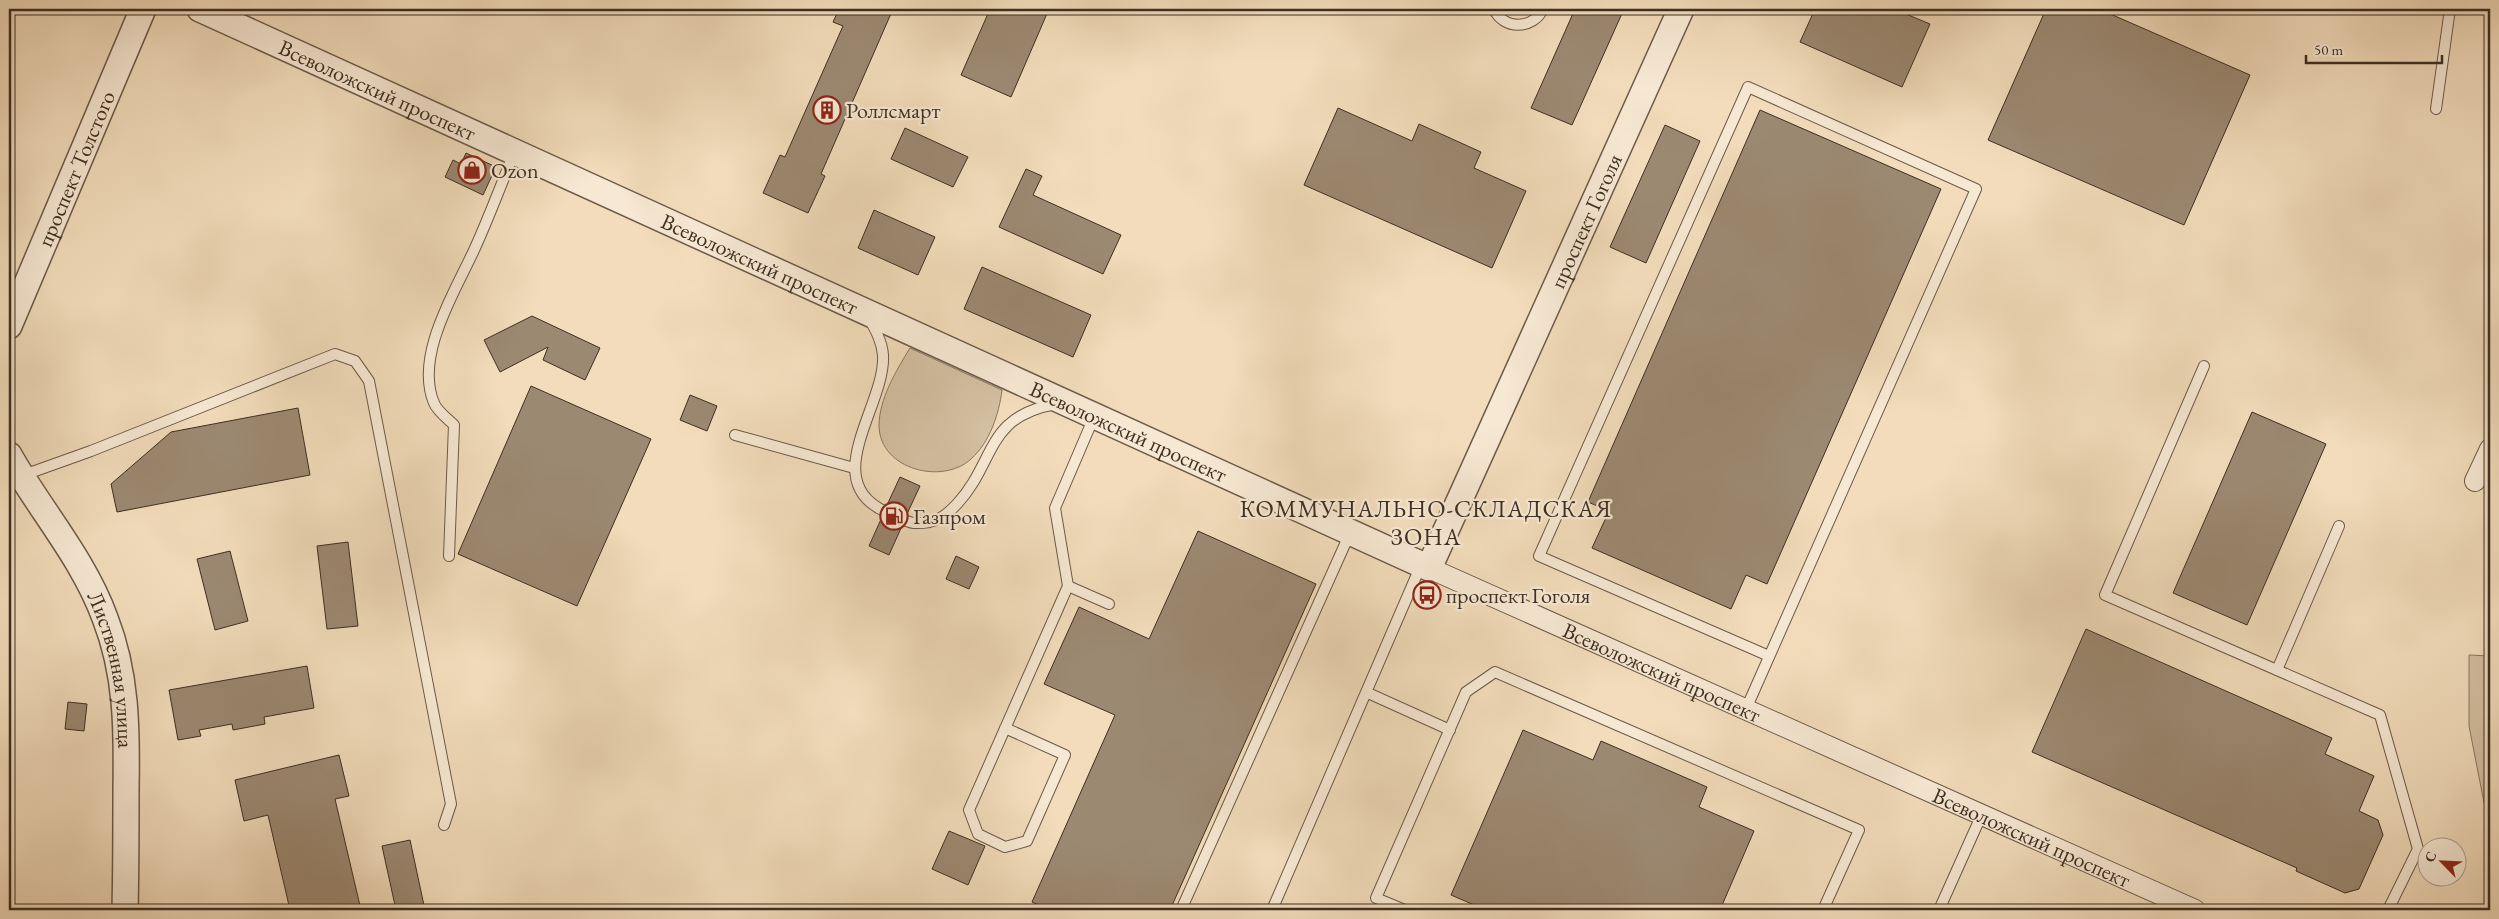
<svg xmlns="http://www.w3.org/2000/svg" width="2499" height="919" viewBox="0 0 2499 919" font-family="'EB Garamond',serif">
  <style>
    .green { fill: #d3bfa1; stroke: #887762 }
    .building { fill: #9c8972; stroke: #3e2f22 }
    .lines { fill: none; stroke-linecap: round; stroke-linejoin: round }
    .service-casing { stroke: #6b5a48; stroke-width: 12 }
    .minor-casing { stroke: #6b5a48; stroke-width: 22 }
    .tertiary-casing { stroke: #6b5a48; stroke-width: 28 }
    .service { stroke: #f7e8d3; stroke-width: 10 }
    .minor { stroke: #f7e8d3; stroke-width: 20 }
    .tertiary { stroke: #f7e8d3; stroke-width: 25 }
    .labels { text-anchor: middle; stroke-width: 4.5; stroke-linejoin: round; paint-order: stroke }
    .street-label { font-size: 22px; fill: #3e2f22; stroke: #f7e8d3 }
    .poi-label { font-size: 22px; fill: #3e2f22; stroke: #f7e8d3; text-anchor: start }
    .neighbourhood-label { font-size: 24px; letter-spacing: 1px; fill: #3e2f22; stroke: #f7e8d3 }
  </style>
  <rect width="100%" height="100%" fill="#f2dcbb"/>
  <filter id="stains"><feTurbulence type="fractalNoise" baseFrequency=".004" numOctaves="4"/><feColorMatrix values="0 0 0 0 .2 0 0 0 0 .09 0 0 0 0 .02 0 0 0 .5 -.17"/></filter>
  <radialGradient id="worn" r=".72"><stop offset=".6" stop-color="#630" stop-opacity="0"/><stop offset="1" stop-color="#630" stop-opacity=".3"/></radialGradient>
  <!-- green -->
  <g class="green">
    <path d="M910,348L1002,390C999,414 990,442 971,459C943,485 880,470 879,426C879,399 896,371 910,348Z"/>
    <polygon points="2469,655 2490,656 2490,833 2469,726"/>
  </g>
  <!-- building -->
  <g class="building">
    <polygon points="839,9 893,9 821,174 825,176 808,213 763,193 780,155 785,157 843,26 833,22"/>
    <polygon points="990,9 1049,9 1011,97 961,75"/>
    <polygon points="1575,9 1624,9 1572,125 1531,108"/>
    <polygon points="1815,9 1894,9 1930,24 1902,87 1800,42"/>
    <polygon points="2046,9 2099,9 2250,75 2184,225 1988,140"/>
    <polygon points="1338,108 1412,141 1419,124 1481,152 1474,168 1526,191 1492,268 1304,185"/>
    <polygon points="1760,110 1941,189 1767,584 1746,575 1731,609 1592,548 1609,511 1588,502"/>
    <polygon points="1665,125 1700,141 1646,263 1610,247"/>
    <polygon points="905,128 968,157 953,187 891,159"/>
    <polygon points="466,153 496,167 483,195 445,177 453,160 461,164"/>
    <polygon points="1026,169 1042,176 1033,195 1121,235 1103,274 999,227"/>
    <polygon points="874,210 935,237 918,275 858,248"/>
    <polygon points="982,267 1091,315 1073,357 964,309"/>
    <polygon points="532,316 600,348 585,380 543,360 548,347 500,372 484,340"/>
    <polygon points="531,386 651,439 577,606 458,554"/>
    <polygon points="690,395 717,406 707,431 680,420"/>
    <polygon points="298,408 310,475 117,512 111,484 171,432"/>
    <polygon points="2252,412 2326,444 2247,625 2173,593"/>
    <polygon points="900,477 920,486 907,514 887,505"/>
    <polygon points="882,517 902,526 889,555 869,546"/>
    <polygon points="1198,531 1316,584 1170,910 1050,910 1032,902 1115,715 1044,684 1079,607 1149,639"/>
    <polygon points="348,542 358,626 327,629 317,546"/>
    <polygon points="230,551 248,621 215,630 197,559"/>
    <polygon points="956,556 979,567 969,589 946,579"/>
    <polygon points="2086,629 2332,738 2325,754 2374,776 2359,811 2378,820 2383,835 2359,889 2345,893 2296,871 2297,868 2032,752"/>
    <polygon points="307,666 314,708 264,717 265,724 233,730 232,724 199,730 201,736 178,740 169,690"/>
    <polygon points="68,702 87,704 84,731 65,729"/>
    <polygon points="1523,730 1593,760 1601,741 1707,787 1699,807 1754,831 1720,910 1486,910 1451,895"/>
    <polygon points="339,755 349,796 335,799 361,910 290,910 268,815 244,821 235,780"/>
    <polygon points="949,831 985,846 968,885 932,869"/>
    <polygon points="410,840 425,910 396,910 382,846"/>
  </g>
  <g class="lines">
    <!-- service casing -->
    <g class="service-casing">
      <g id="service">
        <path d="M1494,9C1503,30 1533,30 1543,9"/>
        <polyline points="2436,109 2450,9"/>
        <path d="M870,320C876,331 882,342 883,355C886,405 817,481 886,512C895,515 905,522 914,523C934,524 944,518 957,504C996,462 985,416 1056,404"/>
        <polyline points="2204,366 2105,595 2380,715 2418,849 2388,910"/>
        <polyline points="735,435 854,468"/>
        <polyline points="21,476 91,451 335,354 355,361 369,381 451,804 444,825"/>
        <path d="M449,556L454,425C448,419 437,411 434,403C414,355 456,290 475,248C489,217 501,185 514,153"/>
        <polyline points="1068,586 1109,604"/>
        <polyline points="2277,670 2339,526"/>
        <polyline points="1368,693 1450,730"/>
        <polyline points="1746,709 1976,189 1748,87 1539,556 1769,656"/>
        <polyline points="1005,728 1065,755 1027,841 1005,847 978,834 969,810 1068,586 1055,508 1094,417"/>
        <polyline points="1181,910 1350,533"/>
        <polyline points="1272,910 1421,565"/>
        <polyline points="1405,910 1376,898 1466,692 1495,672 1859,830 1823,910"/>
        <polyline points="1939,910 1982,814"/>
      </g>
    </g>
    <!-- minor casing -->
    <g class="minor-casing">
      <g id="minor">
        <polyline points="2475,481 2490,449"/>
        <path id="s1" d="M1429,568L2195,910"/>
      </g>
    </g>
    <!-- tertiary casing -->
    <g class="tertiary-casing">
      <g id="tertiary">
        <path id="s2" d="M200,9L1429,568L1681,9"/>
        <path id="s3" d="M9,326L143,9"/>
        <path id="s4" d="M9,455C40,510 83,558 105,618C127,674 127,730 126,789C126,830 126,870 125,910"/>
      </g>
    </g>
    <!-- service -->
    <use href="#service" class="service"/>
    <!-- minor -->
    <use href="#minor" class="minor"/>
    <!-- tertiary -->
    <use href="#tertiary" class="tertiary"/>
  </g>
  <!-- icons -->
  <defs>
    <g id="building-ring" transform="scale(1.4375)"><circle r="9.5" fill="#f7e8d3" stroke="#8f2418" stroke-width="1.5"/><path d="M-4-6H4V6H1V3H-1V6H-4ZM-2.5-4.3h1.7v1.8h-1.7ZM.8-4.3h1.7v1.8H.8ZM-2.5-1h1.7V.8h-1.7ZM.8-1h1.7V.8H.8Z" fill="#8f2418"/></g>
    <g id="shop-ring" transform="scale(1.4375)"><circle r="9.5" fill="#f7e8d3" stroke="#8f2418" stroke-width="1.5"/><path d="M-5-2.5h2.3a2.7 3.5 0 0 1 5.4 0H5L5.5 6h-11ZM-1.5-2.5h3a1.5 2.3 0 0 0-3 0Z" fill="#8f2418"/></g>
    <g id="fuel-ring" transform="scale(1.4375)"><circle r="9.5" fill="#f7e8d3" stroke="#8f2418" stroke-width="1.5"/><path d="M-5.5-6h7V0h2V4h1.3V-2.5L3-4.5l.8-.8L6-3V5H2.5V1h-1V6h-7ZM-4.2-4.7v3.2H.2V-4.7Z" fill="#8f2418"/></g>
    <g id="bus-ring" transform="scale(1.4375)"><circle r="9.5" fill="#f7e8d3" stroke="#8f2418" stroke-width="1.5"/><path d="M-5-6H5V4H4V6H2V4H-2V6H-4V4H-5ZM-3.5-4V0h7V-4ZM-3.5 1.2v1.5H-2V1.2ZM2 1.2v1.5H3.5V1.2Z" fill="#8f2418"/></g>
  </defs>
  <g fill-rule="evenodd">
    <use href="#building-ring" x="827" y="110"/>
    <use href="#shop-ring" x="472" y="170"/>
    <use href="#fuel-ring" x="894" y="516"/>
    <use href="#bus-ring" x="1427" y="595"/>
  </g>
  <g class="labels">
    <!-- street labels -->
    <g class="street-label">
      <text dy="8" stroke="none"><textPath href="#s2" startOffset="195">Всеволожский проспект</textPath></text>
      <text dy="8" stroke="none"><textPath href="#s3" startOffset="171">проспект Толстого</textPath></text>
      <text dy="8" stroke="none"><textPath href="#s2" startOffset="1731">проспект Гоголя</textPath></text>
      <text dy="8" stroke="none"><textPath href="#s2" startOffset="615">Всеволожский проспект</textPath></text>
      <text dy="8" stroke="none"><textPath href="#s2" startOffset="1020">Всеволожский проспект</textPath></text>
      <text dy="8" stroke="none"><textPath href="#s4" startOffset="242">Лиственная улица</textPath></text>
      <text dy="8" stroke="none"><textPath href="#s1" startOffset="255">Всеволожский проспект</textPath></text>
      <text dy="8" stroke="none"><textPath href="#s1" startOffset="660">Всеволожский проспект</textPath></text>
    </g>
    <!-- poi labels -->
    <g class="poi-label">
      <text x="846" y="118">Роллсмарт</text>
      <text x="491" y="178">Ozon</text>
      <text x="913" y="524">Газпром</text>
      <text x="1446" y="603">проспект Гоголя</text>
    </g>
    <!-- neighbourhood labels -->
    <g class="neighbourhood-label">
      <text x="1426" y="517">КОММУНАЛЬНО-СКЛАДСКАЯ<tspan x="1426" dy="28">ЗОНА</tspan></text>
    </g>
  </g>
  <!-- margin -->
  <rect width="2499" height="919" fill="none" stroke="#f2dcbb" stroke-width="30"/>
  <rect x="10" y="10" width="2479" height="899" fill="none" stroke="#3e2f22" stroke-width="2.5"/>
  <rect x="15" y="15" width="2469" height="889" fill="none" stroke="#3e2f22"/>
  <!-- north arrow -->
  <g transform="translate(2442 862) rotate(294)"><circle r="24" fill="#f7e8d3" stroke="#ad9e8c"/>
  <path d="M0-4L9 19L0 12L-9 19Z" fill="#8f2418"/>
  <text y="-8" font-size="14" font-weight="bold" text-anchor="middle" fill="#3e2f22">С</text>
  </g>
  <!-- scale -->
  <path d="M2306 55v8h136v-8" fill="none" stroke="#3e2f22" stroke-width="2.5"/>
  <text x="2314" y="55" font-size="15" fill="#3e2f22" stroke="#f7e8d3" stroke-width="4" paint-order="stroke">50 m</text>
  <rect width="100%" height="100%" filter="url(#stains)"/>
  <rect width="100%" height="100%" fill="url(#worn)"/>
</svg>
